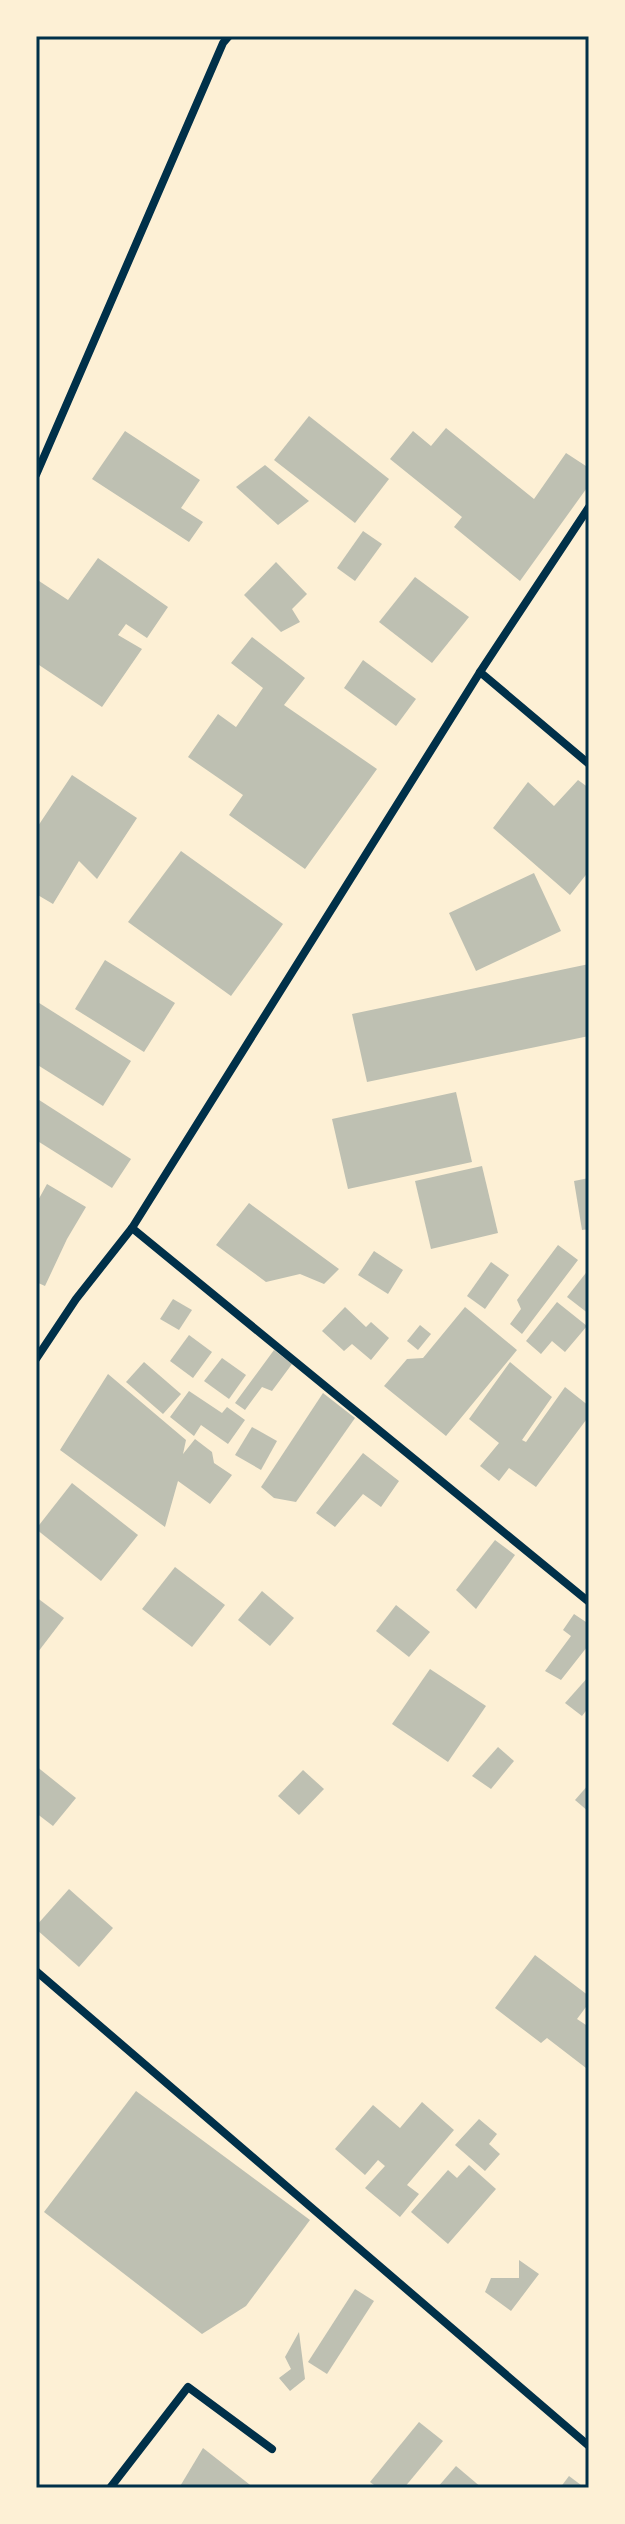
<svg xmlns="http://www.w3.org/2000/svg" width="625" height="2524" viewBox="0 0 625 2524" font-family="'Golos Text',sans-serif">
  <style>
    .building { fill: #bec0b2 }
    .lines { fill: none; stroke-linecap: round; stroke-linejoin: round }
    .minor { stroke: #003049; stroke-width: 8 }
    .neatline { fill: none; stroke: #003049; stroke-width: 3 }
  </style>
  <rect width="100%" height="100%" fill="#fdf0d5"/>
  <!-- building -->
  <g class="building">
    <polygon points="309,416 389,479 355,523 274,460"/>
    <polygon points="446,428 534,499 566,453 589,468 589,485 520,581 454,527 462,517 390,459 413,431 431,446"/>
    <polygon points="125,431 200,480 181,508 203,522 189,542 92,479"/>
    <polygon points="265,465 309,501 278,525 236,487"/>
    <polygon points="363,531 382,544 355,581 337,568"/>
    <polygon points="98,558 168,607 147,638 126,624 118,635 142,649 102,707 36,663 36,579 68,600"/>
    <polygon points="276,562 307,594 292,609 300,622 281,632 244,595"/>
    <polygon points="415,577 469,617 432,663 379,622"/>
    <polygon points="252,637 305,678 284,705 377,769 305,869 229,815 243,795 188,757 218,714 236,727 263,688 231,663"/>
    <polygon points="363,660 416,699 396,726 344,688"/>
    <polygon points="72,775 137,818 97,879 79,861 53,904 36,894 36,829"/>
    <polygon points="578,780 589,788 589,871 570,895 493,828 528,782 554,806"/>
    <polygon points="181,851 283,924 231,996 128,922"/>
    <polygon points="534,873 561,931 476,971 449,913"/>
    <polygon points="105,960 175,1003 144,1052 75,1009"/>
    <polygon points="589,964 589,1036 367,1082 352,1014"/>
    <polygon points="36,1001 131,1061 103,1106 36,1064"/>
    <polygon points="456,1092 472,1162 348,1189 332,1119"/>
    <polygon points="36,1098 131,1159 112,1188 36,1140"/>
    <polygon points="482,1166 498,1233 431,1249 415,1181"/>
    <polygon points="589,1178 589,1229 582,1230 574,1181"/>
    <polygon points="47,1184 86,1207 67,1239 45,1286 36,1282 36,1204"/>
    <polygon points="249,1203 339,1269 324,1284 300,1274 266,1282 216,1245"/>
    <polygon points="558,1245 578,1260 522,1334 510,1324 521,1309 517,1300"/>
    <polygon points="374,1251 403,1270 388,1294 358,1275"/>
    <polygon points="491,1262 509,1275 485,1309 467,1296"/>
    <polygon points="589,1269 589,1314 567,1297"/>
    <polygon points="173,1299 192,1310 179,1330 160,1319"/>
    <polygon points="557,1302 587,1326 565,1352 552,1341 541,1354 526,1341"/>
    <polygon points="345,1307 366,1327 371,1322 389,1338 371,1360 352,1344 344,1351 322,1331"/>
    <polygon points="465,1307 517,1350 446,1436 384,1386 407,1359 423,1358"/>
    <polygon points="420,1325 431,1334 418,1350 407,1341"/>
    <polygon points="189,1335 212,1352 193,1378 170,1361"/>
    <polygon points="274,1350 292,1364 272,1391 262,1387 245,1410 235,1403"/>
    <polygon points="222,1358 246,1375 229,1399 204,1381"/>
    <polygon points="144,1362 181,1394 163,1414 126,1382"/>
    <polygon points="510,1362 552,1397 522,1440 526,1442 565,1387 589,1406 589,1416 536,1487 509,1468 499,1481 480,1466 499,1443 469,1419"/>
    <polygon points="108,1374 186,1440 183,1454 195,1439 212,1452 214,1463 232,1475 210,1504 178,1481 165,1527 60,1450"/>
    <polygon points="189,1391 222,1413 227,1407 245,1420 228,1444 201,1425 194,1436 170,1417"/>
    <polygon points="323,1393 355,1418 296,1502 274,1498 261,1487"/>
    <polygon points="252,1427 277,1441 261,1470 235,1455"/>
    <polygon points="363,1453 399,1481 381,1507 363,1494 335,1527 316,1513"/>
    <polygon points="72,1483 138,1535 101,1581 36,1529"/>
    <polygon points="495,1540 515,1555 476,1609 456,1590"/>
    <polygon points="175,1567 225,1605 192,1647 142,1609"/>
    <polygon points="262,1591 294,1618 270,1646 238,1620"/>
    <polygon points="36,1597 64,1618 38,1652 36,1651"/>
    <polygon points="396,1605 430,1632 409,1657 376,1631"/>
    <polygon points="574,1614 589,1624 589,1648 587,1647 561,1680 545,1671 571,1636 563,1630"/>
    <polygon points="430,1669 486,1706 448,1762 392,1724"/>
    <polygon points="589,1676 589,1707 582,1716 565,1703"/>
    <polygon points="498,1747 514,1761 491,1789 472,1776"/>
    <polygon points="36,1766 76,1798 53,1826 36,1813"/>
    <polygon points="303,1770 324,1789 299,1815 278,1796"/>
    <polygon points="589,1784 589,1812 575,1800"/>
    <polygon points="69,1889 113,1928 79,1967 36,1929 36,1926"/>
    <polygon points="535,1955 589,1996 589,2003 577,2019 589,2027 589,2063 586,2068 547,2038 541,2043 495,2008"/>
    <polygon points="136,2091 310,2220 246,2306 202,2334 44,2212"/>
    <polygon points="422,2102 454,2130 407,2185 419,2194 400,2217 365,2188 385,2166 378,2160 365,2175 335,2149 373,2105 400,2128"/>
    <polygon points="479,2119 497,2134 489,2144 500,2154 485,2171 455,2145"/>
    <polygon points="469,2165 496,2189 448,2244 411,2212 448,2170 457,2178"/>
    <polygon points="519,2260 539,2274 511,2311 485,2292 491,2278 519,2278"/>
    <polygon points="355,2289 374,2301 327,2374 308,2362"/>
    <polygon points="299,2332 305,2379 290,2391 279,2378 291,2369 285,2357"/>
    <polygon points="419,2422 443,2441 404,2488 378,2488 370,2482"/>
    <polygon points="203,2448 254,2488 179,2488"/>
    <polygon points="456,2466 482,2488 437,2488"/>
    <polygon points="569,2476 585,2488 560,2488"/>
  </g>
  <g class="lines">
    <!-- minor -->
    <g class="minor">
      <polyline points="36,475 223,43 229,36"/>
      <polyline points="480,672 589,764"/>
      <polyline points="132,1228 589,1602"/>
      <polyline points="36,1359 76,1299 132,1228 480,672 589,507"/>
      <polyline points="36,1971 589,2446"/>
      <polyline points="110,2488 188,2387 272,2449"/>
    </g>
  </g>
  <!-- border -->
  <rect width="625" height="2524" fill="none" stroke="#fdf0d5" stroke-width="76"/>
  <rect x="38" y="38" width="549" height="2448" class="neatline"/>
</svg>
